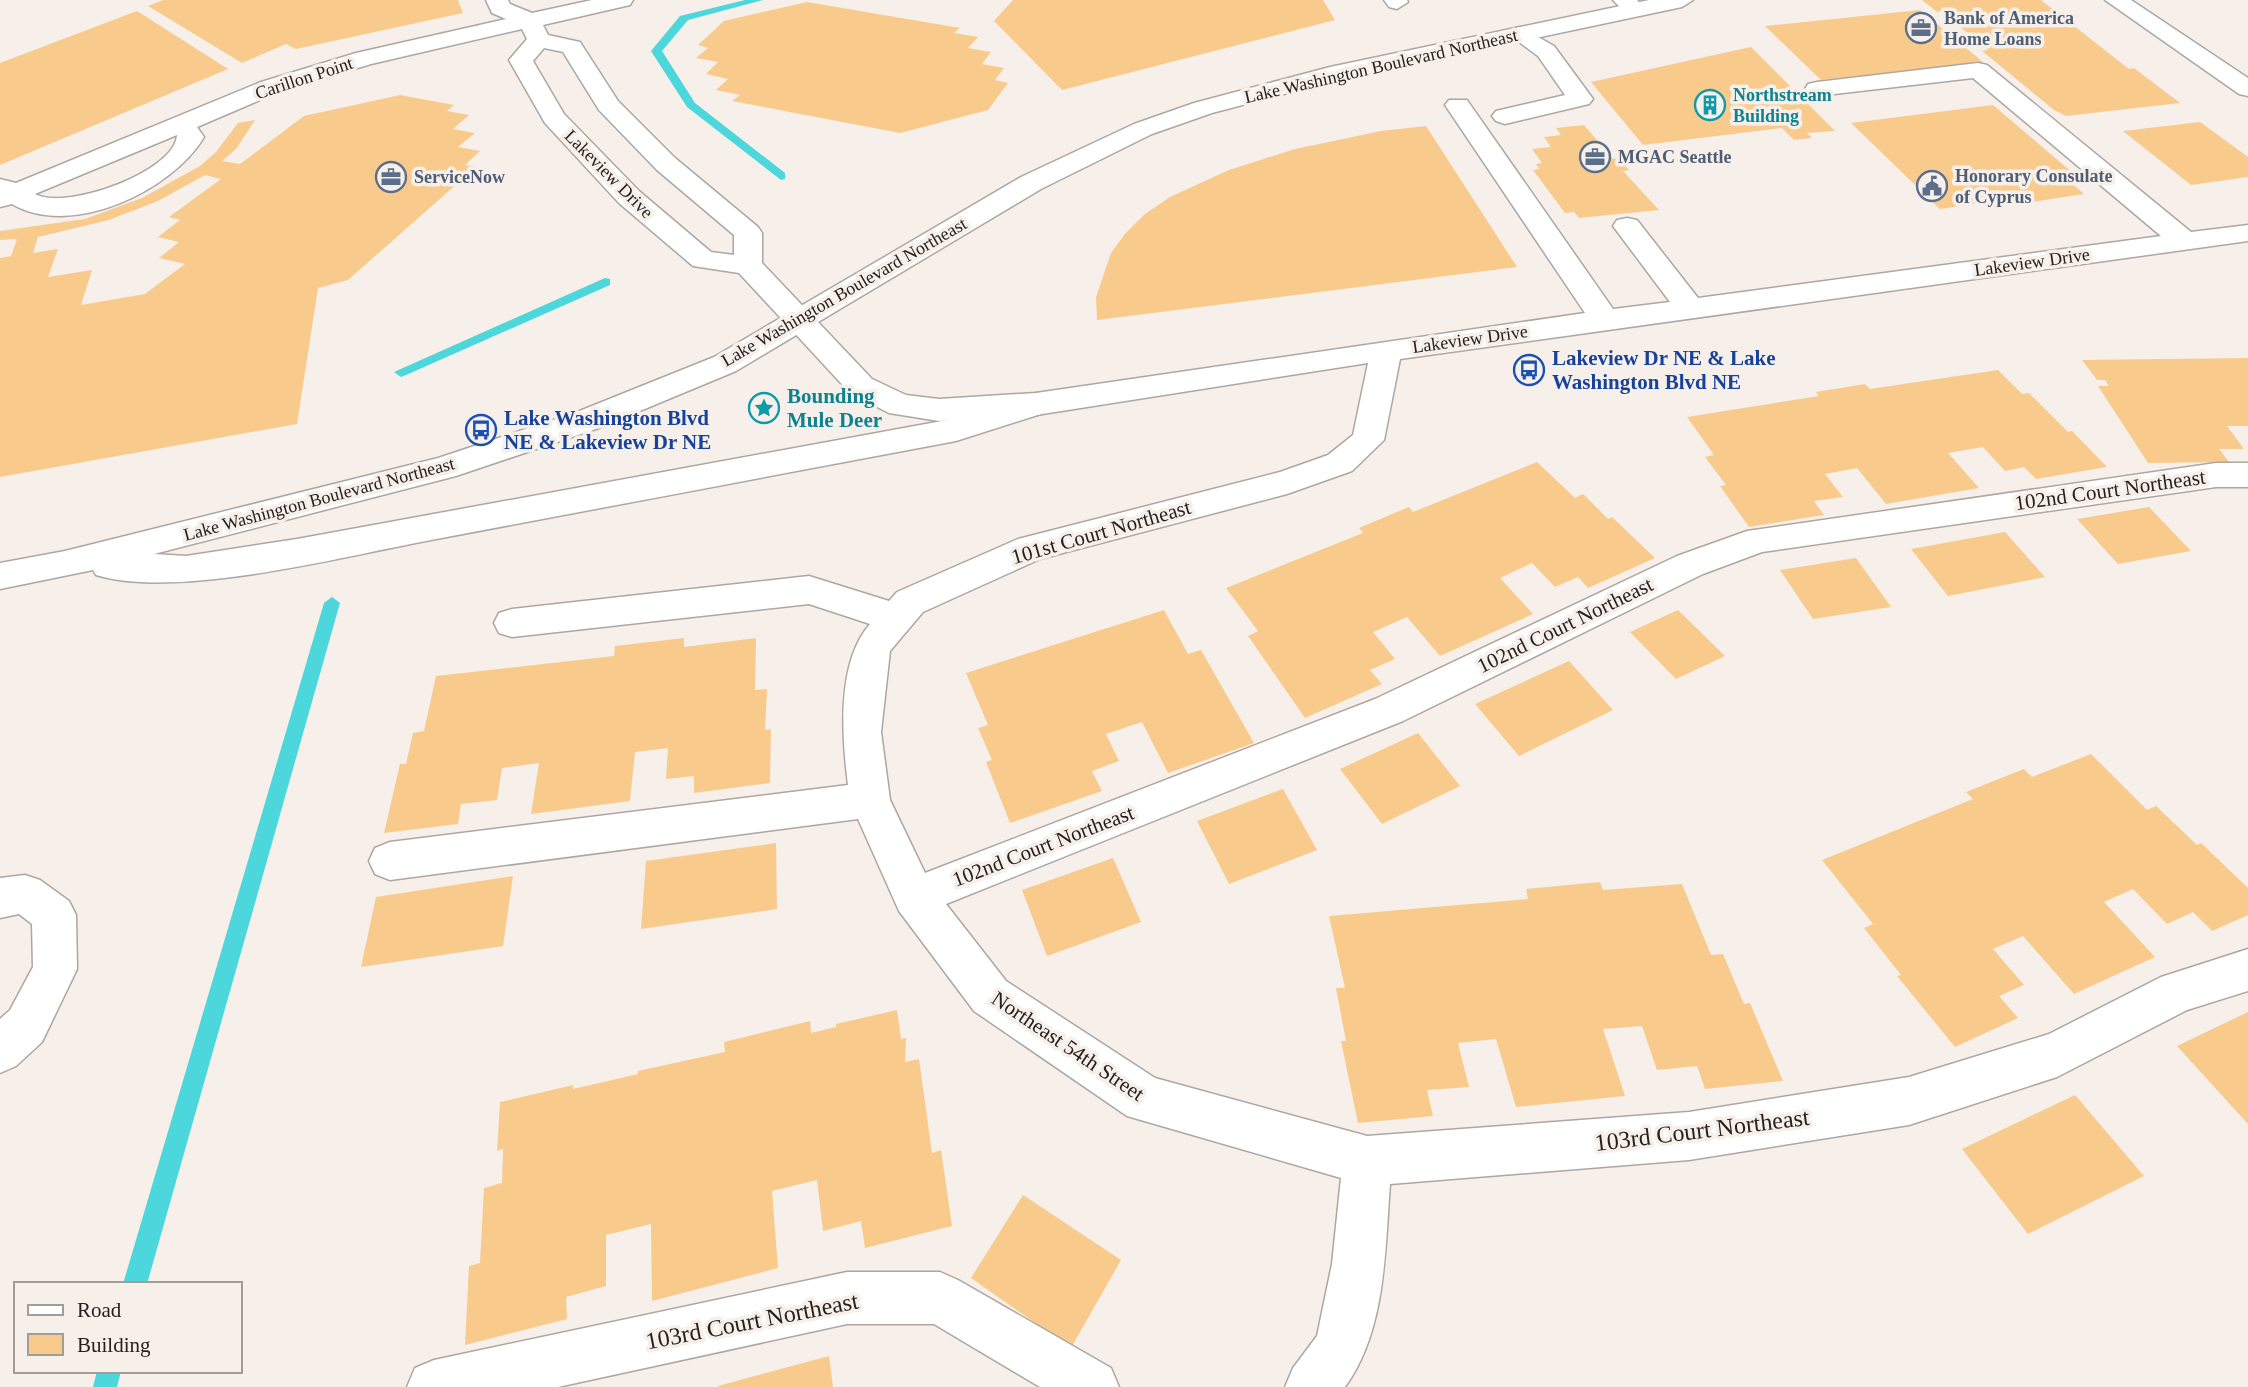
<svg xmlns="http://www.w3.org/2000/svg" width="2248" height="1387" viewBox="0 0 2248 1387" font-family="'Times New Roman',serif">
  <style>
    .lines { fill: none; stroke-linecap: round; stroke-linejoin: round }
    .stream { fill: #4bd7db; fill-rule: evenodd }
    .building { fill: #f8cb8d; fill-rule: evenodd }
    .minor-casing { stroke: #aea6a1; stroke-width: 3 }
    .major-casing { stroke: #aea6a1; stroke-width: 3 }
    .minor { fill: #fff; fill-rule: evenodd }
    .major { fill: #fff; fill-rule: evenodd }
    .labels { text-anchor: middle; stroke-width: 7; stroke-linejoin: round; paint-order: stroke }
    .far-service-label { font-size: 18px; font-weight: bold; fill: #4e5e75; stroke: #f7efe9; text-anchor: start }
    .far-street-label { font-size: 18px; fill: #24211f; stroke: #f7efe9 }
    .far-culture-label { font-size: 18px; font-weight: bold; fill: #0d838f; stroke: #f7efe9; text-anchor: start }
    .transit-label { font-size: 21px; font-weight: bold; fill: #164399; stroke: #f7efe9; text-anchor: start }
    .culture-label { font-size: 21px; font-weight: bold; fill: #0d838f; stroke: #f7efe9; text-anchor: start }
    .street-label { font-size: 21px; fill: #24211f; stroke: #f7efe9 }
    .near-street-label { font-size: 24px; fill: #24211f; stroke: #f7efe9 }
  </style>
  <rect width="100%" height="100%" fill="#f7efe9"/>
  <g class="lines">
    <!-- stream -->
    <g class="stream">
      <polygon points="745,0 763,0 688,20 662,51 695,103 785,173 785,179 781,180 687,107 651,51 680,16"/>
      <polygon points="605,278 610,279 610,285 406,375 401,377 394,372"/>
      <polygon points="332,597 340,603 147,1284 123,1284 324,603"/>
      <polygon points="97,1371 121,1371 117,1387 93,1387"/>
    </g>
  </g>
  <!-- building -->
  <g class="building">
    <polygon points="163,0 458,0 463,13 296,49 286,44 242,63 148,6"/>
    <polygon points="1013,0 1323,0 1335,20 1062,90 994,21"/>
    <polygon points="1922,0 2041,0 2129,69 2134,68 2180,103 2066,116 2054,110 1982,51 1988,50 1941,11 1937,12"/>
    <polygon points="807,2 960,28 954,33 978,37 968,48 991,52 982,64 1004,68 995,80 1008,83 988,110 900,133 732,101 740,95 716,90 728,79 706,74 718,62 696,58 708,48 698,45 724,21"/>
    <polygon points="1920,10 1983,62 1821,80 1765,26"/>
    <polygon points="137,11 228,69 0,165 0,63"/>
    <polygon points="1751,47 1835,131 1807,133 1812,138 1794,140 1782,128 1643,145 1591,82"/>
    <path d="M400,95L454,105L447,111L469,115L453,129L475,133L458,147L480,151L465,165L476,167L348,280L318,288L297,424L0,477V258L11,256L17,239L0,240V231L85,219L142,198L200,166L216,152L238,123L255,120L236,149L222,161L240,164L304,116ZM205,175L221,179L169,217L180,220L158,237L179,242L159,258L185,264L145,294L81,305L92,270L48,277L58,249L33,253L38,237L109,220L158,201Z"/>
    <polygon points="1993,105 2081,180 2069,181 2084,194 1994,208 1987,202 1940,209 1851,123"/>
    <polygon points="2200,122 2248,157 2248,177 2191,185 2123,131"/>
    <polygon points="1584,125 1613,159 1619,158 1629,170 1623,171 1659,210 1579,218 1574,212 1565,213 1533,170 1539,169 1536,164 1542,163 1532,149 1551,147 1544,137 1561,135 1556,128"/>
    <polygon points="1426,126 1517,267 1097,320 1096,297 1111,253 1125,234 1145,214 1170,197 1229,170 1295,149 1381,131"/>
    <polygon points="2248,358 2248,426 2227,426 2244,449 2219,449 2229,462 2148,463 2098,386 2109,386 2105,380 2097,380 2082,360"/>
    <polygon points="1998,370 2022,394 2029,393 2068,432 2072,431 2107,467 2036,479 2024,467 2005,471 1983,447 1948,453 1979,488 1886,504 1857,468 1825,474 1843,497 1814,501 1824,515 1749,527 1720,486 1726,485 1705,457 1714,455 1687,417 1819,396 1816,392 1865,384 1870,389"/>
    <polygon points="1537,462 1575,498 1583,494 1608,519 1612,517 1655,558 1588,588 1578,577 1555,587 1532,563 1500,578 1533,614 1440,656 1407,617 1373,632 1395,659 1370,670 1382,684 1305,718 1248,636 1258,631 1226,588 1363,533 1359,528 1409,507 1413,512"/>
    <polygon points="2149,507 2191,551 2118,564 2077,519"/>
    <polygon points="2005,532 2045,577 1948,596 1911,549"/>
    <polygon points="1856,558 1891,607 1813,619 1780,570"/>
    <polygon points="1164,610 1188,654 1201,650 1254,743 1168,773 1142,722 1106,734 1119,761 1092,771 1102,791 1010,823 986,762 992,760 978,728 988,725 966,673"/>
    <polygon points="1678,610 1725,656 1676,679 1630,632"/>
    <polygon points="684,638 684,647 756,638 755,690 767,689 765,730 771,729 770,783 694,793 694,776 666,779 668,748 635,752 630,801 531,814 539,763 502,768 497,800 461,804 458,824 384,833 400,764 406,764 413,733 424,731 436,676 614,656 615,646"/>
    <polygon points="1569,661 1613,710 1519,756 1475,704"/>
    <polygon points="1418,733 1460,786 1382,824 1340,769"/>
    <polygon points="2091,754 2147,810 2156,806 2197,845 2201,843 2248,888 2248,915 2212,931 2193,912 2167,924 2133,889 2104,902 2155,957 2074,994 2023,936 1993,949 2024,985 1999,996 2018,1018 1955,1047 1897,976 1901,975 1864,928 1873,924 1822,860 1973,799 1966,792 2024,769 2032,777"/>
    <polygon points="1283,789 1317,850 1229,884 1197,821"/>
    <polygon points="776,843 777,909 641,929 646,861"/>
    <polygon points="1113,858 1141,922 1047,956 1022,890"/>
    <polygon points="513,876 503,946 361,967 376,897"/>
    <polygon points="1600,882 1603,890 1682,884 1711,955 1723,954 1744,1004 1750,1003 1783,1081 1705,1089 1697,1066 1657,1070 1642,1026 1603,1029 1625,1096 1516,1107 1496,1039 1458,1043 1469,1087 1427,1090 1433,1116 1358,1123 1341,1041 1346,1041 1336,988 1345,988 1329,916 1528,899 1526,889"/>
    <polygon points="897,1010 901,1039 906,1038 905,1062 919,1059 932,1153 941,1150 952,1226 865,1248 861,1221 823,1231 817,1180 772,1191 778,1268 652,1301 651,1224 606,1235 606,1286 566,1297 567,1319 465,1345 469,1266 480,1263 484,1188 502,1183 503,1149 497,1151 500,1102 573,1085 573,1089 638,1074 638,1071 725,1052 724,1042 810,1021 811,1033 836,1027 836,1024"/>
    <polygon points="2248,1012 2248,1124 2177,1046"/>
    <polygon points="2075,1095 2144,1176 2028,1234 1962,1149"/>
    <polygon points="1023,1195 1121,1260 1071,1348 971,1278"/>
    <polygon points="829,1356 833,1387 719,1387 718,1386"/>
  </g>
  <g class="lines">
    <!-- minor casing -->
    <g class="minor-casing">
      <g id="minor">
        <path d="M486,0H508L510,4L532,13L592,0H633L630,5L543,25L548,35L580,42L618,101L675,158L758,227L762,233V263L872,379L906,395L939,399L1036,393L1585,313L1445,105L1449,100H1467L1613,309L1670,302L1613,226L1617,220L1627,218L1637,220L1698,298L2161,236L1973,78L1817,96L1808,94L1805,89L1808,84L1817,82L1978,63L1987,65L2191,232L2248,225V241L1400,359L1384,440L1352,471L1287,494L1040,559L923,612L890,651L881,732L890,800L925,873L1375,699L1677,556L1747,531L2216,463H2248V487H2216L1762,552L1703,574L1403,721L946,904L1006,981L1155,1078L1367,1136L1689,1112L1909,1077L2049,1034L2161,977L2248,949V991L2187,1010L2057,1077L1909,1125L1689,1160L1390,1184C1385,1250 1386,1331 1345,1387H1285L1293,1368L1317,1336L1332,1264L1341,1178L1127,1116L974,1011L899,911L858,819L390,880L375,874L369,861L375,848L390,842L848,785C842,737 836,663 870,624L809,604L512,637L499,633L494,623L499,613L512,609L809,576L889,601L897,592L1018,539L1280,472L1328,455L1353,435L1368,363L1036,415L939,421L889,413L850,393L739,273L693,266L619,203L545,123L509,60L527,39L522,29L371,64L279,92L197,127L204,137C172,191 71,239 12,204L0,207V179L16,183L261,82L356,53L506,19L492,13ZM544,48L563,52L599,110L657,170L734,235V255L711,252L639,191L564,114L533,61ZM177,135C175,172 66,211 35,194Z"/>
        <polygon points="1384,0 1407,0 1408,2 1397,9 1389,7"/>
        <polygon points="1613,0 1637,0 1646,10 1643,15 1627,15"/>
        <polygon points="2105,0 2131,0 2248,78 2248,96 2239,94"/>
        <polygon points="1520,27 1554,46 1593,99 1589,104 1505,124 1496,121 1492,116 1496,111 1565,95 1538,56 1508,34 1512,29"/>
        <polygon points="25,875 40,880 69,901 76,915 77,969 42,1042 16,1066 0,1073 0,1019 10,1010 33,967 32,924 19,914 0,918 0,878"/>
        <polygon points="847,1272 940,1272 958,1280 1111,1368 1119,1387 1040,1387 934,1324 847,1324 558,1387 407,1387 415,1368 434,1360"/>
      </g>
    </g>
    <!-- major casing -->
    <g class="major-casing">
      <path id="major" d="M1649,0H1693L1682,7L1333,81L1212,113L1152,134L1041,189L736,371L599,428L456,476L154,554L186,556L297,539L953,419L1036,393L1047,396L1052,404L1047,412L956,441C781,474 606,507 431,540C345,556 177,600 96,575L93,570L0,589V563L65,551L438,458L577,412L714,357L1021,177L1134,124L1194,103L1330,67Z"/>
    </g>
    <!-- minor -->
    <use href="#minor" class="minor"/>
    <!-- major -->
    <use href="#major" class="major"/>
  </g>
  <!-- icons -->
  <defs>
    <g id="office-ring" transform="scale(1.575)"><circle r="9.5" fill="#f7efe9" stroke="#5c6f8a" stroke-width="1.5"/><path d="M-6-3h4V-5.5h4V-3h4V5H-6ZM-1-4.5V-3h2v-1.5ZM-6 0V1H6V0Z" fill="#5c6f8a"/></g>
    <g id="building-ring" transform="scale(1.575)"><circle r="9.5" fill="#f7efe9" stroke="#0f9aa8" stroke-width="1.5"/><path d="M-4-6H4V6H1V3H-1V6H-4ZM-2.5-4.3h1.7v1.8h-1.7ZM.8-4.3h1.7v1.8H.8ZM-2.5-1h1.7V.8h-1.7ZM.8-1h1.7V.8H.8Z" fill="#0f9aa8"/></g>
    <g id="civic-ring" transform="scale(1.575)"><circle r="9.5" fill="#f7efe9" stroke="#5c6f8a" stroke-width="1.5"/><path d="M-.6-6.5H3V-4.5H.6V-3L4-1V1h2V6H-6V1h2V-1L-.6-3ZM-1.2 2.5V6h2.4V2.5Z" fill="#5c6f8a"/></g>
    <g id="bus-ring" transform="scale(1.575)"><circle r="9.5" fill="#f7efe9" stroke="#1a4fb4" stroke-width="1.5"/><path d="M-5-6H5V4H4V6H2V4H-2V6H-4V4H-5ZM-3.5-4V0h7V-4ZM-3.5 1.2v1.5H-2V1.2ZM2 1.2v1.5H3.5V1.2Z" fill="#1a4fb4"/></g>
    <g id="sight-ring" transform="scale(1.575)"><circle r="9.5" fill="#f7efe9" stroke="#0f9aa8" stroke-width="1.5"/><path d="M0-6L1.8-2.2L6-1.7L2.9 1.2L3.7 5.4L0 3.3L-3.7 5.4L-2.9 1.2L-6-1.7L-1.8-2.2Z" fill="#0f9aa8"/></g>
  </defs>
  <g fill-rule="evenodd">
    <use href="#office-ring" x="1921" y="28"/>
    <use href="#building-ring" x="1710" y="105"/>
    <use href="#office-ring" x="1595" y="157"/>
    <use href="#office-ring" x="391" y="177"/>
    <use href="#civic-ring" x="1932" y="186"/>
    <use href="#bus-ring" x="1529" y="370"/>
    <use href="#sight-ring" x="764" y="408"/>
    <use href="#bus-ring" x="481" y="430"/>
  </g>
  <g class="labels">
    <!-- far-service labels -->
    <g class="far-service-label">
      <text x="1944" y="24">Bank of America<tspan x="1944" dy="21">Home Loans</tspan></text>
      <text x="1618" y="163">MGAC Seattle</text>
      <text x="1955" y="182">Honorary Consulate<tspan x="1955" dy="21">of Cyprus</tspan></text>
      <text x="414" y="183">ServiceNow</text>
    </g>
    <!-- far-street labels -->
    <g class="far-street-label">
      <text transform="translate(1381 66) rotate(-13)" y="6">Lake Washington Boulevard Northeast</text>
      <text transform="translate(304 78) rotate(-18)" y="6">Carillon Point</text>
      <text transform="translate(609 174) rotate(45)" y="6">Lakeview Drive</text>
      <text transform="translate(2032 262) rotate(-8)" y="6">Lakeview Drive</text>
      <text transform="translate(844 292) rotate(-30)" y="6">Lake Washington Boulevard Northeast</text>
      <text transform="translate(1470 339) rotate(-8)" y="6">Lakeview Drive</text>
      <text transform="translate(319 499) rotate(-15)" y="6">Lake Washington Boulevard Northeast</text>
    </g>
    <!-- far-culture labels -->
    <g class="far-culture-label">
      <text x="1733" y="101">Northstream<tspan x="1733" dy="21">Building</tspan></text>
    </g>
    <!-- transit labels -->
    <g class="transit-label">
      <text x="1552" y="365">Lakeview Dr NE &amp; Lake<tspan x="1552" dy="24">Washington Blvd NE</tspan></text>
      <text x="504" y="425">Lake Washington Blvd<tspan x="504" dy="24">NE &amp; Lakeview Dr NE</tspan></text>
    </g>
    <!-- culture labels -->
    <g class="culture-label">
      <text x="787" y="403">Bounding<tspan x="787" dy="24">Mule Deer</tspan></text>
    </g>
    <!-- street labels -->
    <g class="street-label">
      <text transform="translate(2110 490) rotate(-8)" y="7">102nd Court Northeast</text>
      <text transform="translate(1101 532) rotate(-16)" y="7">101st Court Northeast</text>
      <text transform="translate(1565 625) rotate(-26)" y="7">102nd Court Northeast</text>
      <text transform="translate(1043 846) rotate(-21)" y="7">102nd Court Northeast</text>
      <text transform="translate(1068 1046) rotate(34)" y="7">Northeast 54th Street</text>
    </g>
    <!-- near-street labels -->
    <g class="near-street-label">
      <text transform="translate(1702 1130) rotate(-7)" y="8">103rd Court Northeast</text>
      <text transform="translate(752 1321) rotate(-11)" y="8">103rd Court Northeast</text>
    </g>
  </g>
  <!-- legend -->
  <rect x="14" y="1282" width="228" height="91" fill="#f7efe9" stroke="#a39d98" stroke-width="2"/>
  <rect x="28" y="1305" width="35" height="10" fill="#ffffff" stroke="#a39d98" stroke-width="2"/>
  <text x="77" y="1317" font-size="21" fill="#24211f">Road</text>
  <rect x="28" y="1334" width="35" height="21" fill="#f8cb8d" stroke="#a39d98" stroke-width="2"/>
  <text x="77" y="1352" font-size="21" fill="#24211f">Building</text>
</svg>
